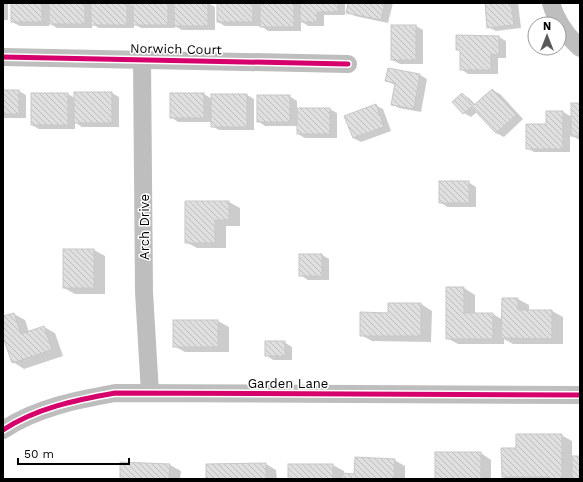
<svg xmlns="http://www.w3.org/2000/svg" width="583" height="482" font-family="'Work Sans',sans-serif">
  <style>
    .shadow { fill: #0003 }
    .building { fill: url(#building-back-hatch); stroke: #c7c7c7 }
    .lines { fill: none; stroke-linecap: round; stroke-linejoin: round }
    .minor { stroke: #bebebe; stroke-width: 18 }
    .cycleway-casing { stroke: #fff; stroke-width: 8 }
    .cycleway { stroke: #d6006c; stroke-width: 5 }
    .labels { text-anchor: middle; dominant-baseline: central; stroke-width: 3; stroke-linejoin: round; paint-order: stroke }
    .street-label { font-size: 13px; fill: #000; stroke: #fff }
  </style>
  <defs>
    <pattern id="building-back-hatch" width="6" height="6" patternUnits="userSpaceOnUse"><rect width="6" height="6" fill="#dfdfdf"/><path d="M-1 5l2 2M0 0l6 6M5-1l2 2" fill="none" stroke="#bebebe"/></pattern>
  </defs>
  <rect width="100%" height="100%" fill="#fff"/>
  <g class="shadow">
    <rect x="3" y="3" width="5" height="17"/>
    <path d="M12,3h77l3,2v-2h37l5,3v-3h74l7,4v23h-33l-7,-4v2h-34l-7,-4v4h-35l-7,-4v4h-35l-8,-5v3h-29l-8,-4z"/>
    <path d="M218,3h127v12h-21v11h-16l-7,-5v10h-33l-7,-5h-36l-7,-4z"/>
    <path d="M349,3h44l-5,20 -33,-7 -8,-4z"/>
    <path d="M486,3h32l3,25 -25,3 -8,-4z"/>
    <path d="M392,26h24l7,4v34h-23l-8,-4z"/>
    <path d="M457,36l42,1 7,4v17h-8v16h-30l-7,-5v-17l-4,-3z"/>
    <path d="M420,75l7,4 -6,33 -22,-4 -7,-4 3,-19 -9,-4z"/>
    <path d="M492,90l8,4 23,25 -19,18 -8,-4 -19,-21 -6,5 -7,-4 -2,-19 7,4 7,7z"/>
    <path d="M3,91h16l7,4v23h-23z"/>
    <path d="M112,93l7,4v30h-37l-7,-5v7h-36l-7,-4 36,-31 7,4z"/>
    <path d="M204,94l8,5 35,-4 7,4v31h-35l-7,-4v-4h-34l-7,-5z"/>
    <path d="M289,96l8,5v8h33l7,4v25h-32l-7,-4v-8h-33l-7,-5z"/>
    <path d="M580,104v36l-10,-5v17h-36l-7,-4 20,-23 16,-13 9,5z"/>
    <path d="M375,105l8,4 8,22 -30,11 -8,-4z"/>
    <path d="M468,182l8,5v20h-29l-7,-5z"/>
    <path d="M229,202l11,6v18h-14v22h-29l-11,-6z"/>
    <path d="M94,250l11,6v38h-30l-11,-6z"/>
    <path d="M322,255l7,4v21h-21l-8,-5z"/>
    <path d="M464,288l11,7v19h18l10,6 15,-21 11,6v6h23l11,6v27h-50l-9,-5v5h-46l-11,-6z"/>
    <path d="M421,304l11,7 -1,31 -59,-1 -11,-6 28,-21z"/>
    <path d="M14,314l11,6 4,12 15,-5 11,6 8,23 -39,13 -11,-7 -10,-28v-16z"/>
    <path d="M218,321l11,6v25h-44l-11,-6z"/>
    <path d="M284,342l8,5v13h-19l-7,-5z"/>
    <path d="M561,435l11,6v16h8v22h-74l-3,-2 14,-28z"/>
    <path d="M481,453l10,7v19h-55z"/>
    <path d="M394,460l11,6v13h-116l44,-14 11,6v3l11,1z"/>
    <path d="M266,464l10,6 1,9h-70z"/>
    <path d="M170,465l11,6 -1,8h-59z"/>
  </g>
  <g class="building">
    <rect x="11" y="3" width="31" height="19"/>
    <rect x="49" y="3" width="36" height="21"/>
    <rect x="91" y="3" width="36" height="22"/>
    <rect x="133" y="3" width="35" height="22"/>
    <rect x="174" y="3" width="34" height="23"/>
    <rect x="217" y="3" width="36" height="19"/>
    <rect x="260" y="3" width="34" height="24"/>
    <path d="M300,3h38v9h-21v10h-17z"/>
    <path d="M348,3h37l-4,17 -35,-7z"/>
    <path d="M485,3h26l3,22 -27,3z"/>
    <rect x="391" y="25" width="25" height="35"/>
    <path d="M456,35l43,1v19l-8,-1v16h-31v-20h-4z"/>
    <path d="M388,68l32,6 -6,35 -23,-4 4,-22 -10,-2z"/>
    <path d="M492,89l24,26 -20,18 -25,-26 -8,7 -11,-12 10,-9 12,12z"/>
    <rect x="3" y="90" width="16" height="24"/>
    <rect x="74" y="92" width="38" height="31"/>
    <rect x="31" y="93" width="37" height="32"/>
    <rect x="170" y="93" width="34" height="25"/>
    <rect x="211" y="94" width="36" height="33"/>
    <rect x="257" y="95" width="33" height="27"/>
    <rect x="571" y="103" width="9" height="33"/>
    <path d="M376,104l8,23 -31,11 -9,-22z"/>
    <rect x="297" y="108" width="33" height="26"/>
    <path d="M546,111h17v38h-37v-25h20z"/>
    <rect x="439" y="181" width="30" height="22"/>
    <path d="M185,201h44v19h-14v23h-30z"/>
    <rect x="63" y="249" width="31" height="39"/>
    <rect x="299" y="254" width="23" height="22"/>
    <path d="M446,287h18v26h29v26h-47z"/>
    <path d="M502,298h16v12h34v29l-51,-1z"/>
    <path d="M388,303h33v33h-61v-24l28,1z"/>
    <path d="M14,313l7,21 23,-8 8,24 -40,13 -9,-26v-21z"/>
    <rect x="173" y="320" width="45" height="27"/>
    <rect x="265" y="341" width="20" height="15"/>
    <path d="M516,434h46v45h-12v-2h-48l-1,-29h15z"/>
    <rect x="435" y="452" width="46" height="27"/>
    <rect x="572" y="456" width="8" height="23"/>
    <path d="M355,457l40,2 -1,20h-52v-6l12,1z"/>
    <path d="M120,462l50,2 -1,15h-49z"/>
    <path d="M266,463v16h-60v-15z"/>
    <rect x="288" y="464" width="45" height="15"/>
  </g>
  <g class="lines">
    <g class="minor">
      <path d="M551,3c5,18 15,32 29,45"/>
      <path d="M3,57l345,7"/>
      <path d="M142,60l2,232 6,101"/>
      <path d="M3,430c33,-22 73,-30 112,-37l465,2"/>
    </g>
    <g class="cycleway-casing">
      <g id="cycleway">
        <path d="M3,57l345,7"/>
        <path d="M3,430c33,-22 73,-30 112,-37l465,2"/>
      </g>
    </g>
    <use href="#cycleway" class="cycleway"/>
  </g>
  <g class="labels">
    <g class="street-label">
      <text transform="translate(176 49) rotate(1)">Norwich Court</text>
      <text transform="translate(144 227) rotate(-90)">Arch Drive</text>
      <text x="288" y="383">Garden Lane</text>
    </g>
  </g>
  <rect width="583" height="482" fill="none" stroke="#000000" stroke-width="8"/>
  <g transform="translate(547 36)"><circle r="19" fill="#ffffff" stroke="#999999"/>
  <path d="M0-3L7 15L0 10L-7 15Z" fill="#595959"/>
  <text y="-6" font-size="11" font-weight="bold" text-anchor="middle" fill="#000000">N</text>
  </g>
  <path d="M18 458v6h111v-6" fill="none" stroke="#000000" stroke-width="2"/>
  <text x="24" y="458" font-size="12" fill="#000000" stroke="#ffffff" stroke-width="3" paint-order="stroke">50 m</text>
</svg>
